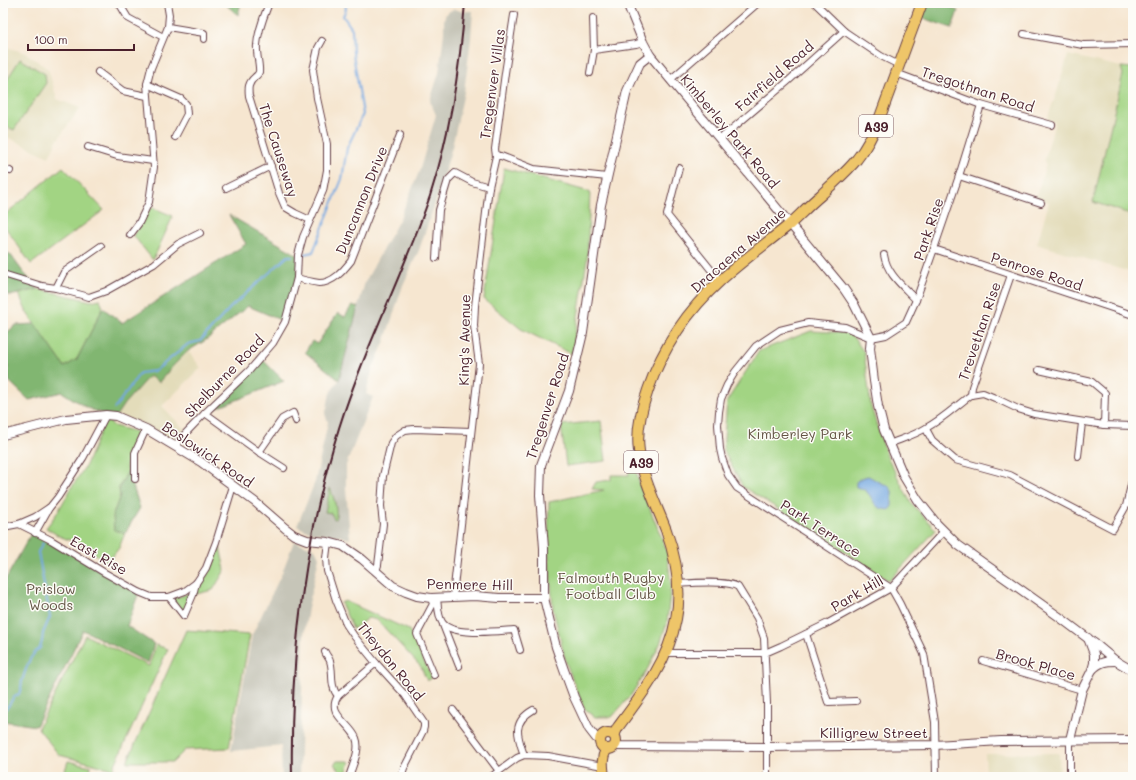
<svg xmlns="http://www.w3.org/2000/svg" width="1136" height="780" font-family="Mali,sans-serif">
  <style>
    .built { fill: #e3dcba }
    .industrial { fill: #c6c5b8 }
    .green { fill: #a2d483; stroke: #767a57 }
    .forest { fill: #81b671; stroke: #666a4e }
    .water { fill: #75a8e1; stroke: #606486 }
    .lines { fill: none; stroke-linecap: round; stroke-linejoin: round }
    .stream { stroke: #75a8e1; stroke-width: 2 }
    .minor-casing { stroke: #643d44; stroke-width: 8 }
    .tertiary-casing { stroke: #643d44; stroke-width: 10 }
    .primary-casing { stroke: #643d44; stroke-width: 12 }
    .minor { stroke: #fff; stroke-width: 6 }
    .tertiary { stroke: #fff; stroke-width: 8 }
    .primary { stroke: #eec569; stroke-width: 10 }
    .rail { stroke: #4a1f2b; stroke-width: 2 }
    .labels { text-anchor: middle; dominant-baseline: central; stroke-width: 3; stroke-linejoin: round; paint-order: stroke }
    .shield { fill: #fdfcf7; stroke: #806168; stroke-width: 1 }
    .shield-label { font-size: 13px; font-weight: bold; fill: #4a1f2b }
    .street-label { font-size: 14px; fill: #4a1f2b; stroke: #fdfcf7 }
    .park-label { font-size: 14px; fill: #645545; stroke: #fdfcf7 }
  </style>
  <rect width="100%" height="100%" fill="#fdfcf7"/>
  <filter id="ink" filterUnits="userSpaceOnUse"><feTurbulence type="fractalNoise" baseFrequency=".025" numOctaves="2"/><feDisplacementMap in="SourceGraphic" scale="8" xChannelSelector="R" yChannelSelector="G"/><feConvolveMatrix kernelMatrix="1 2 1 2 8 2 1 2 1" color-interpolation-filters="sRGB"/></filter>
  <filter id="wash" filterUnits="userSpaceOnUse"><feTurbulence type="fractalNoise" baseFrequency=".012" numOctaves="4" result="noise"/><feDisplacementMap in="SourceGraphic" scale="16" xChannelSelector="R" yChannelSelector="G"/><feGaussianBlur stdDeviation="0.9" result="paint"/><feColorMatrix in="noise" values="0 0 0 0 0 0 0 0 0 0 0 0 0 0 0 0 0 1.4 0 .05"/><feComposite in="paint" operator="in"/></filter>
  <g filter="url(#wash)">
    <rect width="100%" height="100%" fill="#f6e6d0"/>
    <g class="built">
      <path d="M3,46l23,7 22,16 9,30 23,9 -24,34 -7,15 -46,-22z"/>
      <path d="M1068,55l53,12 12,1v205l-96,-29 12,-42 -13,-4 10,-34 -2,-2 11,-40 -8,-3 10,-27z"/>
      <path d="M188,351l13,17 -39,38 25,26 -12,14 -59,-30 8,-12 25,-28 24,-10z"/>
      <path d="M1059,753l1,24h-74l-1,-23z"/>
    </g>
    <g class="industrial">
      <path d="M454,9l10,3 4,-1h5l-2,27 -7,54 -12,55 -15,50 -18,53 -16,35 -19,58 -12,27 -6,24 7,3 -27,68v23l4,51 -14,-4 -20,-2 -11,-3 -8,-4 18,-44 13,-60 -3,-8 2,-6 3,-15 9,-13 19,-73 7,-25 35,-64 19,-46 17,-57 -6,-14 9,-28 5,-40v-14l2,-5 4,-3z"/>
      <path d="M294,541l21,8 4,8 -11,51 -4,26 -5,143h-17l-1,-31 -50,5 21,-116 30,-62z"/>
    </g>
    <g class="green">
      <path d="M20,59l25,15 1,9 -32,47 -11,-5v-39z"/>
      <path d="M1121,67l12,1v147l-40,-13 30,-128z"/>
      <path d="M63,167l41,43 -73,54 -28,-40v-8z"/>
      <path d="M504,168l86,24 -3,68 -15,94 -51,-25 -37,-30z"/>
      <path d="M151,207l22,9 -20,44 -20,-25z"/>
      <path d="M38,289l53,12 9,-2 3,9 -26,51 -12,8 -38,-54 -8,-19z"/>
      <path d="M811,331l39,2 14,19 7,55 16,49 24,47 25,27 -47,51 -74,-49 -72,-45 -20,-37 4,-49 32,-50z"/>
      <path d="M106,419l8,7 26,7 -14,33 2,5 -9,17 1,8 -7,18 1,16 11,3 -6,15 -11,14 -31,-19 -18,-7 -13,-8 11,-15 15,-26 14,-22z"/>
      <path d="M601,421l5,40 -40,5 -5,-41z"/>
      <path d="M633,459l6,23 28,69 4,33 -4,38 -7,22 -12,24 -17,27 -19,22h-17l-11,-9 -18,-45 -13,-54 -5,-62 1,-45 55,-12 -12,-1 4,-7 15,-2v-5h18l-2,-13z"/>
      <path d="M330,488c3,7 9,24 5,31h-1l-3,-6 -6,-1z"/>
      <path d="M220,547l5,23 -12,20 -21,5 -8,18 -12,-14c7,-3 15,-4 21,-8 14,-9 20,-30 27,-44z"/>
      <path d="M345,601l64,29 23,48 -5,3 -6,-14 -44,-47 -9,-2 -15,11 -12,-26z"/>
      <path d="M186,630l64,5 -21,113 -44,2 -12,12h-46z"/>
      <path d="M85,635l64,31 7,-21 12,4 -55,120 -54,-14 -21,-27z"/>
      <path d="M68,761l23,5 -2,11h-26z"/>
      <path d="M337,761h12l1,1 -5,15h-5l2,-3 -8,-10z"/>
    </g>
    <g class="forest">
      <path d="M224,3h17l-3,12z"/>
      <path d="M923,3h24v2l11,6 -6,17 -33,-11z"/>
      <path d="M229,215l69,40 -1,23 -12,44 -37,-16 -42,34 -18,11 -15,15 -14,16 -10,-6 -25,28 -8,12c-23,-2 -35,-12 -54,-24l-33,8 -20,-19 -4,-47 11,-9 19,-1 30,43 12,-8 26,-51 19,15 124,-79z"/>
      <path d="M3,252l7,2 13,18 15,17 -24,6h-11z"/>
      <path d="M352,305l6,2 -19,73 -34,-28 7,-11 5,3 21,-31 7,4z"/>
      <path d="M263,360l21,21 -72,29z"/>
      <path d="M128,471l12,37 -15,25 -11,-3 -1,-16 7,-18 -1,-8z"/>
      <path d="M32,532l107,60 -12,34 27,18 -6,19 -65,-33 -47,96 -33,-5v-137z"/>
    </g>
    <path class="water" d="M868,476c7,3 12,8 20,9l4,6v15l-3,4c-17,-2 -13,-8 -22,-18 -3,-3 -7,-4 -11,-5v-5l5,-4z"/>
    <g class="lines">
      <g class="stream">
        <path d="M304,254l9,-2 29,-73 5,-31 16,-34 -10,-60 -1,-25 -9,-13 3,-7 -1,-6"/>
        <path d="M114,409l26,-36 15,-2 33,-27 12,-3 31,-34 57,-51h4"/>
        <path d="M3,712l6,-7 4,-7 6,-4 2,-6 1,-7 4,-12 4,-10 6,-8 4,-3 2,-7 1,-8 7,-16 -12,-65 5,-9"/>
      </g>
    </g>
  </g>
  <g filter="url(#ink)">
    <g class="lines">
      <g class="minor-casing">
        <g id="minor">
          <path d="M119,3l9,15 35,19"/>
          <path d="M269,3c-5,13 -11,27 -12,42 -1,8 3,21 2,27 -1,3 -2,3 -4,5 -7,6 -7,11 -6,19l30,97 6,14 10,6 15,7"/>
          <path d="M815,3l29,28 37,25 14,7 4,1"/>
          <path d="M593,18l1,32"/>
          <path d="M168,27l36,6v6"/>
          <path d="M1024,34l59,11 50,-1"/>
          <path d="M98,72l25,19 24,5"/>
          <path d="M590,73l4,-23 42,-6 7,-2"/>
          <path d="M896,73l85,32 71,20"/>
          <path d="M670,80l88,-77"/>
          <path d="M147,84l34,15 5,5 1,10 -12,23"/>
          <path d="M720,139l66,-56 58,-52"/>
          <path d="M88,147l29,9 36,5"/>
          <path d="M496,156h5l33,13 73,8"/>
          <path d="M3,168l7,3"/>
          <path d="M679,168l-12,47 53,66"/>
          <path d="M959,176l82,27"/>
          <path d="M226,188l45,-22"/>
          <path d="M130,235l9,-12 10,-21 5,-35 -7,-83 4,-16 17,-41 1,-12 -2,-12"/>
          <path d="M934,249l199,66"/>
          <path d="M884,255c3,19 19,31 32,45"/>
          <path d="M436,258l3,-48 9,-30 7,-7 17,9 17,5"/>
          <path d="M3,274l39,12 14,2 33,9 17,-6 48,-27 24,-20 22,-11"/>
          <path d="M297,278c7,2 15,4 22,5 14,0 24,-12 32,-22l49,-126"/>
          <path d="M56,288l8,-16 37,-26"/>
          <path d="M1039,370l53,12 13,11 -1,32"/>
          <path d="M971,395l12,-2 12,5 23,11 16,5 70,11 29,1"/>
          <path d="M205,413l54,39 25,16"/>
          <path d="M926,429l6,11 23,20 55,15 103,54 13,-23 7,-29"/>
          <path d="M889,444c12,-5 26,-9 37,-16 17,-9 30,-22 45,-33l1,-8 39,-112"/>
          <path d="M175,446l6,-8 24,-25 44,-42 24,-28 12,-21 12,-44 1,-23 5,-18 20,-46 4,-21v-26l-10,-46 -4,-28 5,-22 4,-7"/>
          <path d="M259,452l23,-33 11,-6 3,8"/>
          <path d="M1078,456l4,-33"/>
          <path d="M135,479v-26l11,-24"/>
          <path d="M19,524l32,16 54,33 34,19 12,5h18l16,-6 11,-8 10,-15 10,-26 17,-56"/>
          <path d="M3,527l16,-3 16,-7 15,-10 8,-10 25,-39 23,-43"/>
          <path d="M35,533l14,-25"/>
          <path d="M328,542l-2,16 1,13 9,29 10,24 8,12 22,27 29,32 19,28v4l-1,4 -19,37 -3,9"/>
          <path d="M376,571l2,-6 5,-41 -2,-18 2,-30 8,-33 5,-7 9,-6 9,-1 57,2"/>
          <path d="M678,584c14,-1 50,-4 60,3l19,31 7,20 3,65v74"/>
          <path d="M453,596l26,-232 -5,-38 1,-20 14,-119 7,-31 -1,-7 10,-76 9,-58"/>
          <path d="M169,597l15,19 9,-21 3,-12"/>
          <path d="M431,598l2,6 -16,30 17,41"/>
          <path d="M437,598c1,8 1,18 5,24 9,15 56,9 72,8l6,20"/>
          <path d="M443,625l16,41"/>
          <path d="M806,634l22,68 28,-1"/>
          <path d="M325,652c1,3 4,6 5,9 4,11 -1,25 8,35 -12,18 12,27 18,42 5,12 -4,28 -7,39"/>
          <path d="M665,653h100l16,-7 47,-23 63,-35 53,-57"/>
          <path d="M983,661l99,29"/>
          <path d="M338,696l38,-33"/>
          <path d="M453,710l46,61"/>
          <path d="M1070,740v37"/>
          <path d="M524,755c-7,-19 -12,-33 9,-45"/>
          <path d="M491,777l26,-19 7,-3 24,1 55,10"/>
          <path d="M936,777l-1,-55 -11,-68 -24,-50 -9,-16 -154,-100 -9,-13 -6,-17 -2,-9 -2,-24 1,-13 2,-13 6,-14 8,-13 21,-26 24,-16 28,-7 37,4 26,11 15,-3 20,-13 10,-22 18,-51 25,-73 22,-71"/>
        </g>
      </g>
      <g class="tertiary-casing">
        <g id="tertiary">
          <path d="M627,3l16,39 7,13 194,234 10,15 17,34 -1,10 4,33 4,25 6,24 20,47 14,23 19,24 21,21 100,71 40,30 18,15 17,10"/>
          <path d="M3,435l63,-16 40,-4 10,1 30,13 55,33 54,40 30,26 9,7 13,5 21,2 15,4 19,13 31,27 13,6 11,4 14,2 44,-2 24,2h45"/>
          <path d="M1092,670c8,-8 13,-9 24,-9"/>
          <path d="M600,740l-4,-2 -7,-9 -15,-32 -10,-27 -8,-23 -12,-49v-50l-4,-53 1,-30 28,-74 14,-58 18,-128 26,-114 13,-28 10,-8"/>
          <path d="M1070,740l12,-50 10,-20 2,-7v-9l-6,-16"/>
          <path d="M616,745l3,1 148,1 168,-2 66,-4 132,-1"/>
        </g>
      </g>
      <g class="primary-casing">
        <g id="primary">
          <circle cx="608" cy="741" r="8"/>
          <path d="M614,735l4,-8c24,-32 51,-67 58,-108 6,-29 0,-61 -10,-89 -10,-26 -23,-51 -27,-79 -3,-21 2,-41 9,-61 15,-43 40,-80 73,-110 22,-20 46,-37 68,-55 11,-10 21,-21 32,-30 12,-12 26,-23 36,-36 10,-12 17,-27 23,-42l42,-114"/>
          <path d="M604,777c-1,-10 -3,-18 2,-27"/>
        </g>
      </g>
      <use href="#minor" class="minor"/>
      <use href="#tertiary" class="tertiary"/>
      <use href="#primary" class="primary"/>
      <path class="rail" d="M292,777c-2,-117 12,-237 47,-349 25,-79 64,-153 91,-232 20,-62 30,-128 35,-193"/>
    </g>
  </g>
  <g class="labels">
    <g class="shield">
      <rect x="859" y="115" width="34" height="22" rx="3"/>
      <rect x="624" y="451" width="34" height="22" rx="3"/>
    </g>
    <g class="shield-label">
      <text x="876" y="126">A39</text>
      <text x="641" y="462">A39</text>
    </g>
    <g class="street-label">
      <text transform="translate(774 76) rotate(-41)">Fairfield Road</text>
      <text transform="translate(492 84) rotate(-82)">Tregenver Villas</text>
      <text transform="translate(978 89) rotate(18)">Tregothnan Road</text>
      <text transform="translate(730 131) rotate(50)">Kimberley Park Road</text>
      <text transform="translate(279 150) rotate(72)">The Causeway</text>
      <text transform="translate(361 200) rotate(-68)">Duncannon Drive</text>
      <text transform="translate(928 229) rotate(-71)">Park Rise</text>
      <text transform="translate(738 250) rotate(-41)">Dracaena Avenue</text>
      <text transform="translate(1037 271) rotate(18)">Penrose Road</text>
      <text transform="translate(979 331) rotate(-71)">Trevethan Rise</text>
      <text transform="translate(464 340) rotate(-89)">King's Avenue</text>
      <text transform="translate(224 376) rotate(-46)">Shelburne Road</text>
      <text transform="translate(547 406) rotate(-72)">Tregenver Road</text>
      <text transform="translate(208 454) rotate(34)">Boslowick Road</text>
      <text transform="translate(821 528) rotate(33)">Park Terrace</text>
      <text transform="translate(99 555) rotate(30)">East Rise</text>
      <text transform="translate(470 584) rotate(1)">Penmere Hill</text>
      <text transform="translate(857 593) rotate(-30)">Park Hill</text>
      <text transform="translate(391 661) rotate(51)">Theydon Road</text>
      <text transform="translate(1036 664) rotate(16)">Brook Place</text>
      <text x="874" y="732">Killigrew Street</text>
    </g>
    <g class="park-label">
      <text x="800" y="433">Kimberley Park</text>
      <text x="611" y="577">Falmouth Rugby<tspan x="611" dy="16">Football Club</tspan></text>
      <text x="51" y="588">Prislow<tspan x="51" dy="16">Woods</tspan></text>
    </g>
  </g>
  <rect width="1136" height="780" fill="none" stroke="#fdfcf7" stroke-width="16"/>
  <path d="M28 44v6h106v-6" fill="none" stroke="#4a1f2b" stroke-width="2"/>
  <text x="34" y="44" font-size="12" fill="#4a1f2b" stroke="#fdfcf7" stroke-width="3" paint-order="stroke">100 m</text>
</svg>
